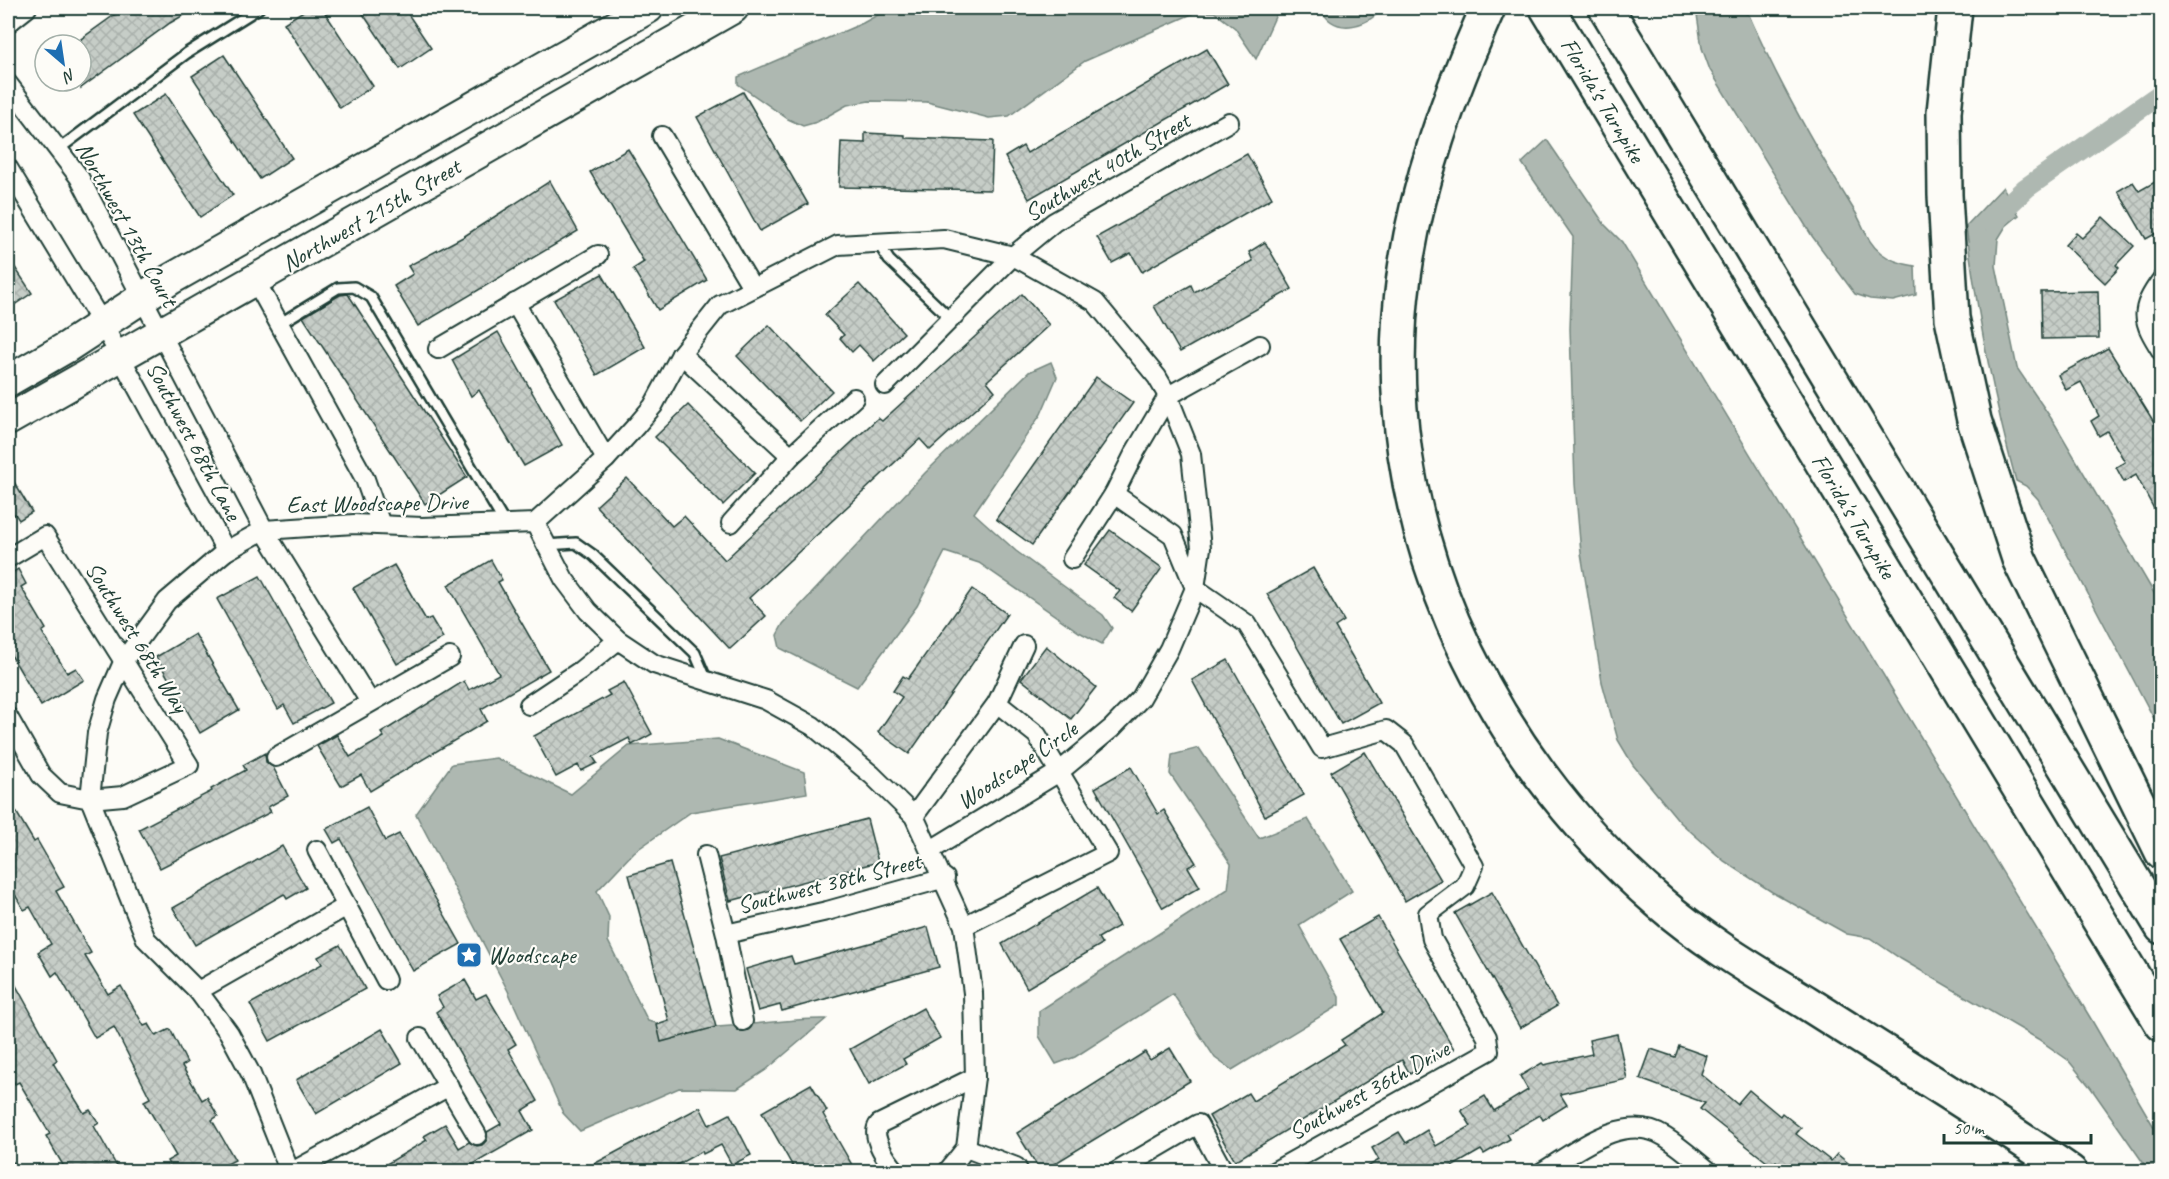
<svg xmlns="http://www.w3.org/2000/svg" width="2169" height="1179" font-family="Caveat,sans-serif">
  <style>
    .water { fill: #aeb8b1; stroke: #75877f; stroke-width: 1.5 }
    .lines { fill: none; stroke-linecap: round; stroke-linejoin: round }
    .canal { stroke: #aeb8b1; stroke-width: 21 }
    .building { fill: url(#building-cross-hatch); stroke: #1f3d34; stroke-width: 1.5 }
    .service-casing { stroke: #1f3d34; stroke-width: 14 }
    .minor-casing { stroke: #1f3d34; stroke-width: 22 }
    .primary-casing { stroke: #1f3d34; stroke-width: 34 }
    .motorway-casing { stroke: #1f3d34; stroke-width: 38 }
    .service { stroke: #fdfcf7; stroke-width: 9 }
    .minor { stroke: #fdfcf7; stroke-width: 18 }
    .primary { stroke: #fdfcf7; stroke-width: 30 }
    .motorway { stroke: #fdfcf7; stroke-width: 33 }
    .labels { text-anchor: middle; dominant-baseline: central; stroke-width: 4.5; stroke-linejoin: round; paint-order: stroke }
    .street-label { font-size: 24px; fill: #1f3d34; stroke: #fdfcf7 }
    .poi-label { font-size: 24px; fill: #1f3d34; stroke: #fdfcf7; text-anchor: start }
  </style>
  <defs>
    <pattern id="building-cross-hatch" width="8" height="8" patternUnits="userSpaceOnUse" patternTransform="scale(1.5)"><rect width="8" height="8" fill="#c6cdc7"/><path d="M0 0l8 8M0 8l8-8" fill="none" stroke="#aab1ac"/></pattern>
  </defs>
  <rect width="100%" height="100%" fill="#fdfcf7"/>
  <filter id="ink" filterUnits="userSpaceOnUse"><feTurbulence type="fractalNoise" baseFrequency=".0167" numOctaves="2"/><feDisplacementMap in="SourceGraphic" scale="12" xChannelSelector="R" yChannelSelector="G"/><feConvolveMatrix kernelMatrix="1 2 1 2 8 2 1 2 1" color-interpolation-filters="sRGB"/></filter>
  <g filter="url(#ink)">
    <g class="water">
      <path d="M890,8h389l-23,51 -21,-31 -21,-16 -20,1 -109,48 -76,55 -20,2 -62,-16 -58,-1 -22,4 -30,17 -14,4 -15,-7 -50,-35v-7l125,-54z"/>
      <path d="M1320,8h63c-18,20 -49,28 -63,0z"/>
      <path d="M1696,8h41l12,7c30,69 66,132 105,195 10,15 12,32 27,43 10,8 21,11 34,13l1,29 -23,6 -23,-2 -15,-5 -43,-58 -102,-166 -8,-22z"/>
      <path d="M1547,140l58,85 17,17 469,777 70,120v32h-12l-58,-83 -23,-28 -30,-21 -137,-80 -31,-21 -23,-4 -75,-42 -48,-31 -44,-39 -47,-57 -15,-25 -16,-58 -21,-129 -6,-69 -5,-155 3,-92 -51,-74z"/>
      <path d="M2003,187l16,28 -13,11 -8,13 -2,27 21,102 38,56 106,181v127l-123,-233 -12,-13 -10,-5c-23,-85 -39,-168 -50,-255z"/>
      <path d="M1051,362l6,15 -16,37 -67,99 42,38 87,64 9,13 -10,16 -23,-12 -100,-69 -34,-11 -28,54 -60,81 -77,-39 -3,-13 6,-11 142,-151 104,-101z"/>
      <path d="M718,739l86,33 3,21 -116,19 -57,40 -37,39 12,26 -1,24 40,80c58,16 118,-3 178,-2l-60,51 -29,19 -58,-1 -99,43 -17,-18 -55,-122 -92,-177 36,-50 44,-6 75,36 58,-48z"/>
      <path d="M1199,748l60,90 49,-19 44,72 -53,34 40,72v8l-107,65 -17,-12 -42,-64 -98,63 -19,7 -17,-28v-25l189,-122 3,-25 -61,-90 2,-19z"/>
    </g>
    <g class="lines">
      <path class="canal" d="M1991,221l35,-33 136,-95"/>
    </g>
    <g class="building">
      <path d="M124,8h72l-26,15 -89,65v-49z"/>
      <path d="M308,8h14l51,78 -33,22 -56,-85z"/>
      <path d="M359,8h45l27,40 -31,21z"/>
      <path d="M1207,49l21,35 -199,115 -24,-42 18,-11 4,7z"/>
      <path d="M224,55l68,103 -32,21 -68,-103z"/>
      <path d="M743,92l65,112 -48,27 -63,-114z"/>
      <path d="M166,94l67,101 -33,22 -67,-102z"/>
      <path d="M865,133l40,2v3l88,3 -2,49 -152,-3 2,-45 24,1z"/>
      <path d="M628,149l79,131 -49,30 -25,-41 11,-7 -54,-90z"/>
      <path d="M1247,154l25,44 -130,74 -11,-19 -19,10 -15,-26z"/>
      <path d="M2162,178v52l-16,9 -28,-48 15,-9 6,9z"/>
      <path d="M550,181l28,50 -160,95 -24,-40 19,-12 -5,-8 55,-29z"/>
      <path d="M2103,217l31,29 -18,19 3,3 -14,15 -40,-38 11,-12 6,5z"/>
      <path d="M1265,242l27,47 -112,63 -26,-46 37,-21 3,7 59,-31 -4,-9z"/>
      <path d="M8,257l24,36 -24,16z"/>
      <path d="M602,274l43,73 -48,28 -43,-75z"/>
      <path d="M859,284l45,49 -30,28 -15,-16 -7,7 -12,-14 4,-3 -19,-20z"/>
      <path d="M2098,291l1,47 -57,1 -1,-47z"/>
      <path d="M348,294l119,183 -42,27 -122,-187 37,-22z"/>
      <path d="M1022,294l27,31 -62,56 8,10 -65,59 -10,-11 -171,159 17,18 -36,33 -134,-143 31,-28 45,48 12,-10 41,44 153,-142 4,3z"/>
      <path d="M769,325l63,66 -32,30 -63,-65z"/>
      <path d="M498,332l64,113 -38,21 -45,-76 -8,6 -19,-36z"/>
      <path d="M2108,348l54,87v89l-26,-49 -12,7 -8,-15 9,-5 -18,-31 -8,5 -8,-15 8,-5 -18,-34 -15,8 -8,-15z"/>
      <path d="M1096,377l37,26 -101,142 -36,-26z"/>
      <path d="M688,405l67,68 -32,32 -68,-68z"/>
      <path d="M8,472l24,40 -13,8 -4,-6 -7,5z"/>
      <path d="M1110,530l52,38 -31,43 -17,-13 6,-7 -36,-26z"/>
      <path d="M491,560l11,20 -4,2 51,88 -68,39 6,12 -117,70 -9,-16 -20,11 -24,-40 20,-11 13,22 34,-20 -3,-4 83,-52 5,9 30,-16 -51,-89z"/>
      <path d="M394,565l32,55 5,-2 12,20 -46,26 -44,-76z"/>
      <path d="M1313,568l31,53 -9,6 44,76 -38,21 -74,-130z"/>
      <path d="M8,569l4,4 6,-4 8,15 -5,3 25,42 -4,3 25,41 9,-5 8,12 -43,26 -33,-56z"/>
      <path d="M260,576l71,127 -37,20 -10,-18 -6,4 -61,-110z"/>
      <path d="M972,589l35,25 -98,140 -31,-22 24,-35 -9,-6 10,-15 5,3z"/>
      <path d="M195,634l44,76 -39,23 -44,-76z"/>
      <path d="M1046,646l50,41 -25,32 -50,-40z"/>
      <path d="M1228,660l76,135 -39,21 -73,-136z"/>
      <path d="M624,682l28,52 -20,11 -3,-7 -36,19 4,6 -16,8 -3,-6 -22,12 -22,-41 76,-41 -3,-4z"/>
      <path d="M1365,752l76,128 -36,21 -74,-129z"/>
      <path d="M265,753l1,9 7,5 15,29 -20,11 3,5 -111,56 -21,-39 73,-38 -1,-2 35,-19 -3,-5z"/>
      <path d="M1131,767l27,47 6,-4 32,53 -8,4 12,20 -37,21 -68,-120z"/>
      <path d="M8,798l26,44 3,-2 27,47 -8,4 35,62 -6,3 23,38 13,-8 23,40 5,-2 7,12 14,-7 17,34 -5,3 20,34 5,-3 11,19 -6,4 23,40 -12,6 3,6h-53l-6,-11 9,-5 -32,-55 6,-3 -36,-71 -19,11 -38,-66 -5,4 -14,-24 13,-8 -21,-37 -6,3 -16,-27z"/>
      <path d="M367,807l18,34 14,-7 62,110 -48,27 -72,-132 -7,4 -8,-14z"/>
      <path d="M867,819l11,43 -148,39 -11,-43z"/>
      <path d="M282,846l24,42 -19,11 -3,-5 -89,51 -22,-37z"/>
      <path d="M670,863l46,164 -55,15 -4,-17 12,-4 -40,-146z"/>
      <path d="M1097,888l22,38 -21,12 4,6 -75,44 -25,-44z"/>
      <path d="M1492,892l65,114 -37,22 -65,-115z"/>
      <path d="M1378,917l76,132 -44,25 -8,-14 -167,101 -26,-45 39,-23 5,8 92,-56 -4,-5 42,-27 -43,-74z"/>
      <path d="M928,927l11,40 -157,44 -2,-6 -22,6 -12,-42 45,-13 3,8z"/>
      <path d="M340,945l25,44 -95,52 -20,-37 72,-40 -4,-7z"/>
      <path d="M8,971l49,89 -4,3 31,50 6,-3 9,13 -5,3 26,46h-53l-21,-36 4,-2 -31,-52 -4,2 -7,-13z"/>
      <path d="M465,980l11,19 10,-5 30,50 -8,5 30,52 -16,10 11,19 -63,36 3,6h-100l54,-32 -3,-4 21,-12 14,24 10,-6 8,4 5,-1 5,-5v-8l14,-8 -65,-112 7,-5 -6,-11z"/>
      <path d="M923,1008l17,30 -37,21 3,5 -37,20 -19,-35z"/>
      <path d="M382,1029l20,34 -86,51 -20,-34z"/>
      <path d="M1617,1034l10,45 -67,15 7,11 -24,15 -3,-5 -33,19 3,5 -26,15 -3,-4 -38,22h-84l20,-12 -7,-12 27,-16 7,11 21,-13 9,16 35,-20 -10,-16 24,-14 9,15 34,-21 -8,-14 22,-13 2,2 48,-11 -3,-14z"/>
      <path d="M1679,1046l28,10 -6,18 36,30 12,-14 31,26 2,-3 19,15 -5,6 35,27 6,-7 22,18h-70l-13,-11 -4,5 -72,-57 5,-6 -65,-24 11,-30 24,8z"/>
      <path d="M1170,1048l20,33 -149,91 -24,-39 128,-81 5,8z"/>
      <path d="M811,1084l16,27 -4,3 33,58h-60l-34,-60z"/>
      <path d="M700,1107l9,18 21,-11 21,41 -19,10 -11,-20 -18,9 -1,-3 -38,21h-85z"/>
    </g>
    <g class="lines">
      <g class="service-casing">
        <g id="service">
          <path d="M59,149l128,-96 72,-45"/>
          <path d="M878,243l11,17 62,59"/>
          <path d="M279,324l59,-36 16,-1 17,10 134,227"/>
          <path d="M546,545l30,-2 17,12 102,98 12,28"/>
        </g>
      </g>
      <g class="minor-casing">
        <g id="minor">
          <path d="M8,23l19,-15"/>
          <path d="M8,84l71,93 185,353 106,172"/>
          <path d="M662,136l90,151"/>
          <path d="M8,168l94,155 124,228"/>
          <path d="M2162,279c-23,32 -21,40 0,73"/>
          <path d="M255,280l110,199 16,46"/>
          <path d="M515,303l91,156"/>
          <path d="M438,349l160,-94"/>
          <path d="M681,354l110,102"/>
          <path d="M885,385l128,-129 41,-34 175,-100"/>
          <path d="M1114,494l59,41 22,53 52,36 75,124 64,-18 18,14 70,122 -9,20 -37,28 4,25 55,98 2,14 -216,121"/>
          <path d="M535,523l29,56 24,32 30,29 36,24 112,36 47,26 59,49 42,41 50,110 9,67 2,84 -9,71 -19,24"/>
          <path d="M731,523l60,-67 63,-58"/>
          <path d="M8,558l37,-22 144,229 -66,31 -33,3 -30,-6 -19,-18 -33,-58"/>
          <path d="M1072,559l42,-65 21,-42 33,-56 92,-51"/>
          <path d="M529,705l51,-34 38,-31"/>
          <path d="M276,757l174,-100"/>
          <path d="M914,816l83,-113 27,-58"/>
          <path d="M317,850l69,130"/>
          <path d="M706,855l20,79 17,87"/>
          <path d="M964,926l144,-73 -71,-118 -40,-32"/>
          <path d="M726,934l101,-23 118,-33"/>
          <path d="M198,991l149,-85"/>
          <path d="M420,1038l57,97"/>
          <path d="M966,1148l50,19 3,5"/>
          <path d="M8,1171v1"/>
          <path d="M290,1172l-39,-98 -22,-41 -31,-42 -52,-52 -56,-140 7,-66 10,-34 17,-39 43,-59 59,-50 38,-21 90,-6 68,3 113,-4 71,-64 30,-33 17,-20 28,-52 39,-49 118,-60 106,-6 69,17 82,46 62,75 11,19 23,58 10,94 -6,40 -26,61 -28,49 -29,30 -53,44 -128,78"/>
          <path d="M292,1172l157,-86"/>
          <path d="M897,1172c-9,-10 -28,-36 -18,-48l96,-47"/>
          <path d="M1116,1172l82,-48 26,48"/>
          <path d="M1542,1172c35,-21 82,-61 123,-35 16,10 30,23 45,35"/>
        </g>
      </g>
      <g class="primary-casing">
        <g id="primary">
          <path d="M8,381l59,-34 104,-68 477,-271"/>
          <path d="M8,420l725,-412"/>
        </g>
      </g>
      <g class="motorway-casing">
        <g id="motorway">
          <path d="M1488,8c-38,85 -71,175 -84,268 -33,239 77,473 256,627 45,39 97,69 147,100 88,56 177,110 263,169"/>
          <path d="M1547,8l615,1016"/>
          <path d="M1606,8l556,919"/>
          <path d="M1955,8l-11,104 1,83 7,123 22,102 45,139 143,293"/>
        </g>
      </g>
      <use href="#service" class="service"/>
      <use href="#minor" class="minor"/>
      <use href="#primary" class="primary"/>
      <use href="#motorway" class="motorway"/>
    </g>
  </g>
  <defs>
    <g id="sight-square" transform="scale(1.35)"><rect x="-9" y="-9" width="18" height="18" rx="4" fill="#1f6fb2" stroke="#fdfcf7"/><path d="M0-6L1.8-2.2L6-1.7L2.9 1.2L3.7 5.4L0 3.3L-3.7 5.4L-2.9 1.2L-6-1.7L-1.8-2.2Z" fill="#fff"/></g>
  </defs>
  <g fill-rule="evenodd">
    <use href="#sight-square" x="469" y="955"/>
  </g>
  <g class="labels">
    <g class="street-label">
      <text transform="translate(1603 100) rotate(59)">Florida's Turnpike</text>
      <text transform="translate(1107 167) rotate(-31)">Southwest 40th Street</text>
      <text transform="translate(371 215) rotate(-30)">Northwest 215th Street</text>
      <text transform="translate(127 224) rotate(61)">Northwest 13th Court</text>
      <text transform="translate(194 441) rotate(62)">Southwest 68th Lane</text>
      <text transform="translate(377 503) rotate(-1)">East Woodscape Drive</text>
      <text transform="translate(1854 516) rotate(59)">Florida's Turnpike</text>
      <text transform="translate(137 637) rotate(58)">Southwest 68th Way</text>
      <text transform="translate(1017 765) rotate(-34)">Woodscape Circle</text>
      <text transform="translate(829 883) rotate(-14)">Southwest 38th Street</text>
      <text transform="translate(1369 1090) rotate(-29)">Southwest 36th Drive</text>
    </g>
    <g class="poi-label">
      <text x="488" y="955">Woodscape</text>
    </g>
  </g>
  <rect width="2169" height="1179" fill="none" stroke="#fdfcf7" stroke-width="30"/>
  <rect x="15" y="15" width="2139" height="1149" fill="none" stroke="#1f3d34" stroke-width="2" filter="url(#ink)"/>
  <g transform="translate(63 63) rotate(151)"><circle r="28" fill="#fdfcf7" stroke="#a4b0a9" stroke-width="1.5"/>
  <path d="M0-4.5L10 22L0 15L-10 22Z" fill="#1f6fb2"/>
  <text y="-9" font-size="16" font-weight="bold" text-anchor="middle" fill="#1f3d34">N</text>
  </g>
  <path d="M1944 1134v9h147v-9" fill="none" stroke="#1f3d34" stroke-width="3"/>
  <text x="1953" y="1134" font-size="18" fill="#1f3d34" stroke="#fdfcf7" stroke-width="4.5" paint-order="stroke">50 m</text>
</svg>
